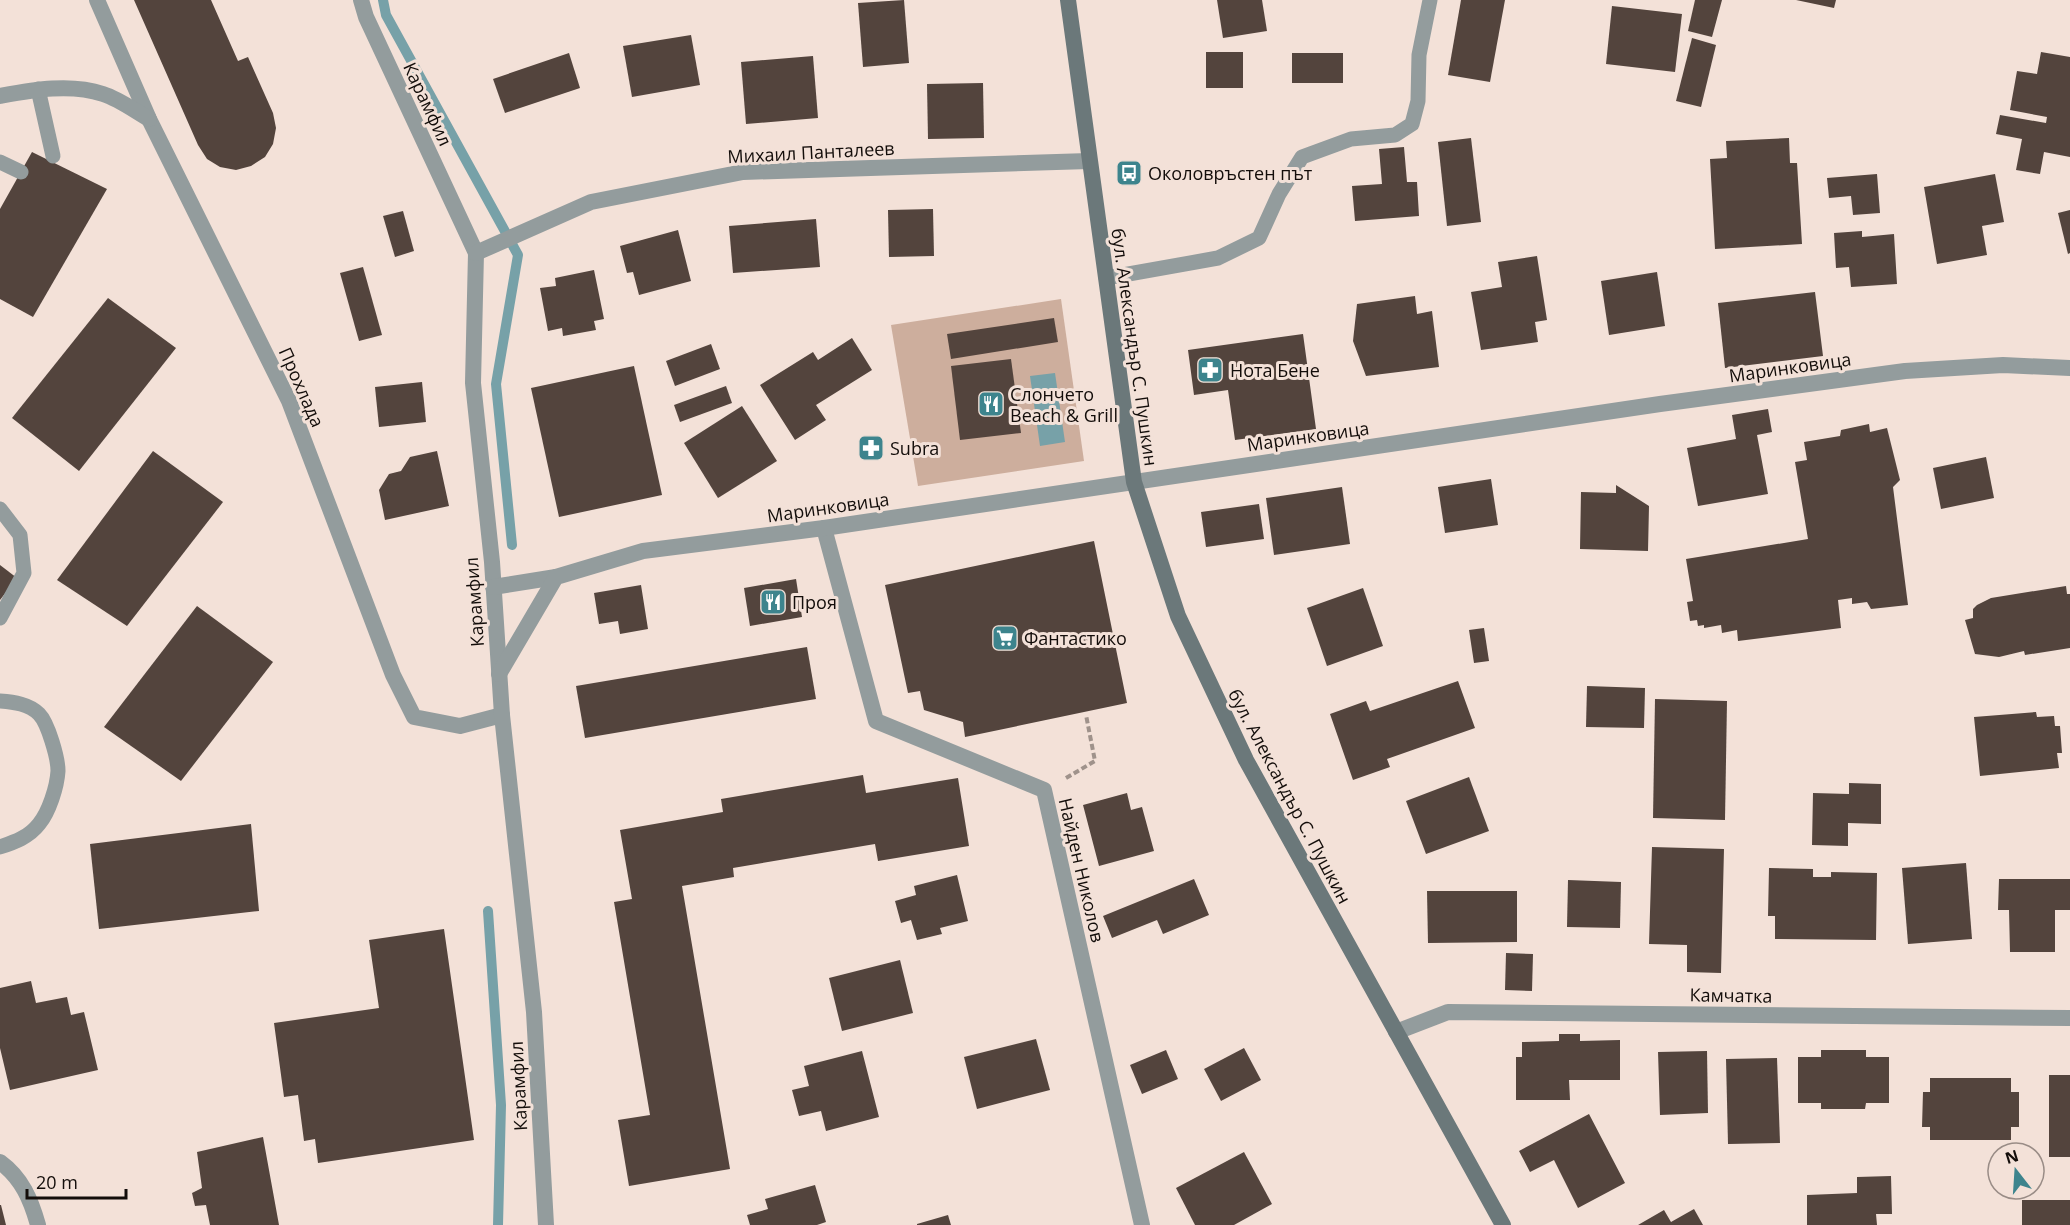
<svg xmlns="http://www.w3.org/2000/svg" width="2070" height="1225" font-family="'Open Sans',sans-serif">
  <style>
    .green { fill: #cdae9d }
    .water { fill: #77a1a8 }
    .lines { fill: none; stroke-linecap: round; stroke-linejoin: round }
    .stream { stroke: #77a1a8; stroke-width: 10 }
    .building { fill: #53443d }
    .path { stroke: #9f928b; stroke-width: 4; stroke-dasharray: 6 3; stroke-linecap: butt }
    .service { stroke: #939c9d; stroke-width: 15 }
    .minor { stroke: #939c9d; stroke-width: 16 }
    .secondary { stroke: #6b787a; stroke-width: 16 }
    .labels { text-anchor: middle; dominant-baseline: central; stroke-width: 6; stroke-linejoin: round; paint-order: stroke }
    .street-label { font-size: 18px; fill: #130d0a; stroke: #f3e1d8 }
    .poi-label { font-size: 18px; fill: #130d0a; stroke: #f3e1d8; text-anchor: start }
  </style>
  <rect width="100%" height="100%" fill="#f3e1d8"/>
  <path class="green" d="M1061,299l23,162 -166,25 -27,-161z"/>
  <path class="water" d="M1055,373l10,69 -25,4 -10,-70z"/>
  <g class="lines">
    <g class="stream">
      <path d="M383,0l3,15 132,240 -22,129 16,161"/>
      <path d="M488,911l13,194 -3,120"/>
    </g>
  </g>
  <g class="building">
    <path d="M134,0h77l27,61 10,-4 25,56 3,15 -3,16 -8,13 -14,9 -15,4 -16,-3 -13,-8 -9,-14z"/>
    <path d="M904,0l5,63 -46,4 -5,-64z"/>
    <path d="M1217,0h45l5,31 -44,7z"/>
    <path d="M1461,0h44l-15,82 -42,-7z"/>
    <path d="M1695,0h27l-10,37 -24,-6z"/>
    <path d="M1796,0h40l-2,8z"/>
    <path d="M1612,6l70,8 -7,58 -69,-8z"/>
    <path d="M691,35l9,50 -68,12 -9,-51z"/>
    <path d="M1692,38l24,7 -15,62 -25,-6z"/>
    <rect x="1206" y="52" width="37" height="36"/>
    <path d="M2041,52l29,5v100l-26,-5 -4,22 -24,-4 6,-31 -26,-5 4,-19 46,8 1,-6 -37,-7 7,-39 20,3z"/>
    <path d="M569,53l11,35 -75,25 -12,-34z"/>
    <rect x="1292" y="53" width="51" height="30"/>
    <path d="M813,56l5,62 -72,6 -5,-62z"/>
    <path d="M983,83l1,55 -56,1 -1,-55z"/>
    <path d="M1471,138l10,84 -34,4 -9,-84z"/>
    <path d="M1789,138l1,25h7l5,81 -87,5 -5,-90 17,-1 -1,-17z"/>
    <path d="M1404,147l3,35h10l2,34 -64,5 -3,-35 30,-2 -3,-35z"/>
    <path d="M32,152l75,37 -74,128 -33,-18v-90z"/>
    <path d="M1877,174l3,39 -27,2 -2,-19 -22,2 -2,-20z"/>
    <path d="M1995,174l9,48 -22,4 5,29 -50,9 -13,-77z"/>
    <path d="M933,209l1,47 -45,1 -1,-47z"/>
    <path d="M2070,210v43l-2,1 -10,-41z"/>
    <path d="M403,211l11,40 -19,6 -12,-41z"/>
    <path d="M816,219l4,48 -87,6 -4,-47z"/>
    <path d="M678,230l13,51 -52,14 -6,-23 -6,1 -7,-27z"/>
    <path d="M1862,231v6l32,-3 3,50 -46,3 -2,-20 -13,1 -2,-35z"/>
    <path d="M1537,256l10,64 -12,2 3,20 -57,8 -10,-58 31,-5 -4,-25z"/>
    <path d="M363,267l19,68 -23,6 -19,-68z"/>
    <path d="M594,270l10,49 -10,2 2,9 -33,6 -1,-8 -14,3 -8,-43 16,-2 -1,-8z"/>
    <path d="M1657,272l8,54 -56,9 -8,-54z"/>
    <path d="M1815,292l8,64 -98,12 -7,-65z"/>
    <path d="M1415,296l2,18 15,-3 7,56 -73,9 -13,-35 4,-37z"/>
    <path d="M108,298l68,50 -97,123 -67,-53z"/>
    <path d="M1054,318l4,24 -107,17 -4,-25z"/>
    <path d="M1303,334l13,95 -81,11 -7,-50 -34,5 -6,-45z"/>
    <path d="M852,338l20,32 -56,35 10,15 -31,20 -35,-55 53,-33 5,8z"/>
    <path d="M711,344l9,25 -45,17 -9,-25z"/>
    <path d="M1011,359l10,74 -61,7 -9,-74z"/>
    <path d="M634,366l28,129 -103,22 -28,-129z"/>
    <path d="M422,382l4,40 -47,5 -4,-40z"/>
    <path d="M726,386l6,17 -52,19 -6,-17z"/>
    <path d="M742,406l35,55 -59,37 -34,-55z"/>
    <path d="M1768,409l4,23 -15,3 11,59 -70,12 -11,-58 49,-9 -4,-24z"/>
    <path d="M1869,424l1,8 17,-4 13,52 -7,7 15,118 -37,4 -4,-7 -15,2v-6l-14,2 3,28 -103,13 -1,-11 -15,3 -1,-8 -17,3v-3l-6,1 -1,-6 -7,1 -3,-19 6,-1 -7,-42 122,-20 -13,-77 12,-2 -3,-18 36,-6 1,-6z"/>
    <path d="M153,451l70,51 -96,124 -70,-46z"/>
    <path d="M437,451l12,55 -64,14 -6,-30 10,-16 12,-3 9,-14z"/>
    <path d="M1986,457l8,41 -53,11 -8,-41z"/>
    <path d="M1491,479l7,46 -53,8 -7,-46z"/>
    <path d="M1616,485l33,21 -1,45 -68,-2 1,-57 35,1z"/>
    <path d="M1342,487l8,57 -76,11 -8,-57z"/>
    <path d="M1259,504l5,35 -58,8 -5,-35z"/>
    <path d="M1094,541l33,162 -162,34 -2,-15 -39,-12 -4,-19 -12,2 -23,-108z"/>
    <path d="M0,565l17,13 -17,22z"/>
    <path d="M796,579l6,38 -52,9 -6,-38z"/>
    <path d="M641,585l7,44 -28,5 -2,-13 -19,3 -5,-31z"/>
    <path d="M2066,586l1,8h3v54l-45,7 -1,-4 -25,6 -24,-3 -10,-34 8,-2v-9l4,-4 14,-7z"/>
    <path d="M1363,588l20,58 -56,20 -20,-58z"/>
    <path d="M197,606l76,56 -92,119 -77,-54z"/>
    <path d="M1484,628l5,33 -15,2 -5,-33z"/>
    <path d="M807,647l9,52 -231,39 -9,-52z"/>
    <path d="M1458,681l17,47 -88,31 3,8 -37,13 -23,-66 36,-13 4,10z"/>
    <path d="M1587,686l58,2 -1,40 -58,-1z"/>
    <path d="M1655,699l72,2 -2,119 -72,-2z"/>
    <path d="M2036,712l1,5 17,-1 1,10h5l2,27h-5l2,15 -79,8 -6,-59z"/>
    <path d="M863,775l3,18 92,-15 11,68 -91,15 -3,-17 -142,24 1,9 -52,9 48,283 -101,17 -11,-66 32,-5 -36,-213 18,-3 -12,-69 103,-18 -2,-13z"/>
    <path d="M1469,777l20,54 -63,23 -20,-53z"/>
    <path d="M1849,783l32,1v40l-33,-1v23l-36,-1 1,-52 36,1z"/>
    <path d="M1127,793l4,17 11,-3 12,44 -55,15 -16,-61z"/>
    <path d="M251,824l8,87 -160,18 -9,-85z"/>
    <path d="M1652,847l72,2 -3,124 -34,-1v-27l-38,-1z"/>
    <path d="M1966,863l6,76 -64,5 -6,-76z"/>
    <path d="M1769,868l44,1v8h18v-5l46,1 -1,67 -101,-1v-23h-7z"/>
    <path d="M957,875l11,46 -28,7 2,6 -25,6 -6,-20 -10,3 -6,-22 21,-6 -2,-9z"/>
    <path d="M1194,879l15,36 -46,19 -6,-14 -45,18 -9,-22z"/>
    <path d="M1999,879h71v31h-15v42h-45l-1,-42h-11z"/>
    <path d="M1568,880l53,2 -1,46 -53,-1z"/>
    <path d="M1427,891h90v51l-89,1z"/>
    <path d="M444,929l30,211 -156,23 -3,-24 -11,2 -6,-46 -14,2 -10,-74 105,-15 -10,-68z"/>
    <path d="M1506,953l27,1 -1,37 -27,-1z"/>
    <path d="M900,960l13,53 -71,18 -13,-53z"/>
    <path d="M31,981l5,22 31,-6 4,18 13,-3 14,58 -88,20 -10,-42v-60z"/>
    <path d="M1559,1034h21v7l40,-1v40h-51l1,20h-54v-43h6v-15l37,-1z"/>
    <path d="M1036,1039l14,51 -73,19 -13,-52z"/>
    <path d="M1244,1048l17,32 -40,21 -17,-32z"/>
    <path d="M1166,1050l12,29 -36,15 -12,-29z"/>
    <path d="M1821,1050h45v7h23v46h-23l-1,6h-44v-6h-23v-46h23z"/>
    <path d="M862,1051l17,66 -53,14 -5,-20 -22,5 -7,-26 17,-4 -5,-20z"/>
    <path d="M1707,1051l1,62 -48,2 -2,-63z"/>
    <path d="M1777,1058l3,85 -52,1 -2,-85z"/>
    <rect x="2049" y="1075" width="21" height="82"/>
    <path d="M1930,1078h81v14h8v35h-8v13h-81v-13h-8l1,-35h7z"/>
    <path d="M1589,1114l36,69 -47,25 -24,-48 -24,12 -11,-21z"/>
    <path d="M263,1137l16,88h-69l-4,-20 -11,1 -3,-13 10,-5 -5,-36z"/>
    <path d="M1244,1152l28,52 -38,21h-39l-19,-37z"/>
    <path d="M1891,1176l1,38h-16l1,11h-70v-30l50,-2v-16z"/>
    <path d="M815,1185l11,37 -9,3h-67l-3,-10 21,-6 -3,-10z"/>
    <rect x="2022" y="1200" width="48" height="25"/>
    <path d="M0,1205h1l5,20h-6z"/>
    <path d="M1694,1209l9,16h-65l26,-15 7,12z"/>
    <path d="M948,1215l3,10h-34v-1z"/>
  </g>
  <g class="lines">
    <path class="path" d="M1066,778l29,-17 -9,-46"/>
    <g class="service">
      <path d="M38,89l15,67"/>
      <path d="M0,162l21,10"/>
      <path d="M1106,278l112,-20 41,-20 20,-44 23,-37 49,-18 44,-4 17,-11 6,-23 1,-46 11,-55"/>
      <path d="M0,509l20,26 4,38 -24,45"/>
      <path d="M0,701c14,1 29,3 39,13 9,9 19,44 19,57 -1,16 -9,41 -19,53 -10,13 -24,18 -39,23"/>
    </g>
    <g class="minor">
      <path d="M97,0l52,119 140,282 104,274 21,42 46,9 42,-11"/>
      <path d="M361,0l5,17 110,236 -3,130 19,179 10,153 32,297 12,213"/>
      <path d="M0,96c33,-6 70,-13 103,-2 16,5 32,17 46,25"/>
      <path d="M476,253l115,-51 152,-30 346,-11"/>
      <path d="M824,528l52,193 168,69 98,435"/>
      <path d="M493,587l63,-10"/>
      <path d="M499,674l57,-97 87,-26 181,-23 836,-124 245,-33 98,-6 67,3"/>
      <path d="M1396,1032l52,-20 622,6"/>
      <path d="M0,1162c22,16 31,38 38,63"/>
    </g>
    <path class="secondary" d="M1068,0l66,482 44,134 68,144 257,465"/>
  </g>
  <defs>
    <g id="bus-square" transform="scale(1.35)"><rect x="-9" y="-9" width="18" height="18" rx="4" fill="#3d848d" stroke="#f3e1d8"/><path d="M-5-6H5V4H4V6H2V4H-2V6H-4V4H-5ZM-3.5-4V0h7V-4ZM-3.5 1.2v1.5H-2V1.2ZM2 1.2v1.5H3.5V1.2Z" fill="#fff"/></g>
    <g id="pharmacy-square" transform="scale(1.35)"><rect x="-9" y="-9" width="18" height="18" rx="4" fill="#3d848d" stroke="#f3e1d8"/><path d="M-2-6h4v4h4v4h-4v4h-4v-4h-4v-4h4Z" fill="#fff"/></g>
    <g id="restaurant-square" transform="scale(1.35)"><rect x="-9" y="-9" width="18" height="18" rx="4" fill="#3d848d" stroke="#f3e1d8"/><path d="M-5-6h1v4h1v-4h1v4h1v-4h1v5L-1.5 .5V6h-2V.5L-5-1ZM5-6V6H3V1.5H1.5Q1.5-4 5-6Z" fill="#fff"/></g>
    <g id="supermarket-square" transform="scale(1.35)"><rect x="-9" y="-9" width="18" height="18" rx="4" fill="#3d848d" stroke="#f3e1d8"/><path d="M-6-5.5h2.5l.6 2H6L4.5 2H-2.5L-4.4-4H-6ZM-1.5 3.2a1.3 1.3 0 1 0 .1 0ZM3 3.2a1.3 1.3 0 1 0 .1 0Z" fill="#fff"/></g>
  </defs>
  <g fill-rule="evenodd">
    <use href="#bus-square" x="1129" y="173"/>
    <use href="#pharmacy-square" x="1210" y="370"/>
    <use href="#restaurant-square" x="991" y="404"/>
    <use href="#pharmacy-square" x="871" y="448"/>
    <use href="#restaurant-square" x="773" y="602"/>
    <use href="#supermarket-square" x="1005" y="638"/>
  </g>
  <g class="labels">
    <g class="street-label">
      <text transform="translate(428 104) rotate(65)">Карамфил</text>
      <text transform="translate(811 152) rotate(-3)">Михаил Панталеев</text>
      <text transform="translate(1135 347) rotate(82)">бул. Александър С. Пушкин</text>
      <text transform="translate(1790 367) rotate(-8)">Маринковица</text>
      <text transform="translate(302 387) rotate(66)">Прохлада</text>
      <text transform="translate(1308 436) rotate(-8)">Маринковица</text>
      <text transform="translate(828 507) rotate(-8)">Маринковица</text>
      <text transform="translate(474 602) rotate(-94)">Карамфил</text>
      <text transform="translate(1290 796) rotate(62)">бул. Александър С. Пушкин</text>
      <text transform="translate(1082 870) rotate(77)">Найден Николов</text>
      <text transform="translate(1731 995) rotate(1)">Камчатка</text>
      <text transform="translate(518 1086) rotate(-93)">Карамфил</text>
    </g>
    <g class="poi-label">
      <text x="1148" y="173">Околовръстен път</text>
      <text x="1230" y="370">Нота Бене</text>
      <text x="1010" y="394">Слончето<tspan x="1010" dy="21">Beach &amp; Grill</tspan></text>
      <text x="890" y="448">Subra</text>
      <text x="792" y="602">Проя</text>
      <text x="1024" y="638">Фантастико</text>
    </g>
  </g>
  <g transform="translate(2016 1171) rotate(343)"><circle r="28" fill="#f3e1d8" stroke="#998c86" stroke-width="1.5"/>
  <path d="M0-4.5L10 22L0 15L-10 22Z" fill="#3d848d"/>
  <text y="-9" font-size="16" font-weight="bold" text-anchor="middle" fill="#130d0a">N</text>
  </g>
  <path d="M27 1189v9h99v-9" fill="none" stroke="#130d0a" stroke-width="3"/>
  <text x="36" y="1189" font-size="18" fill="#130d0a" stroke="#f3e1d8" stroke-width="4.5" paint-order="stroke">20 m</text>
</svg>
